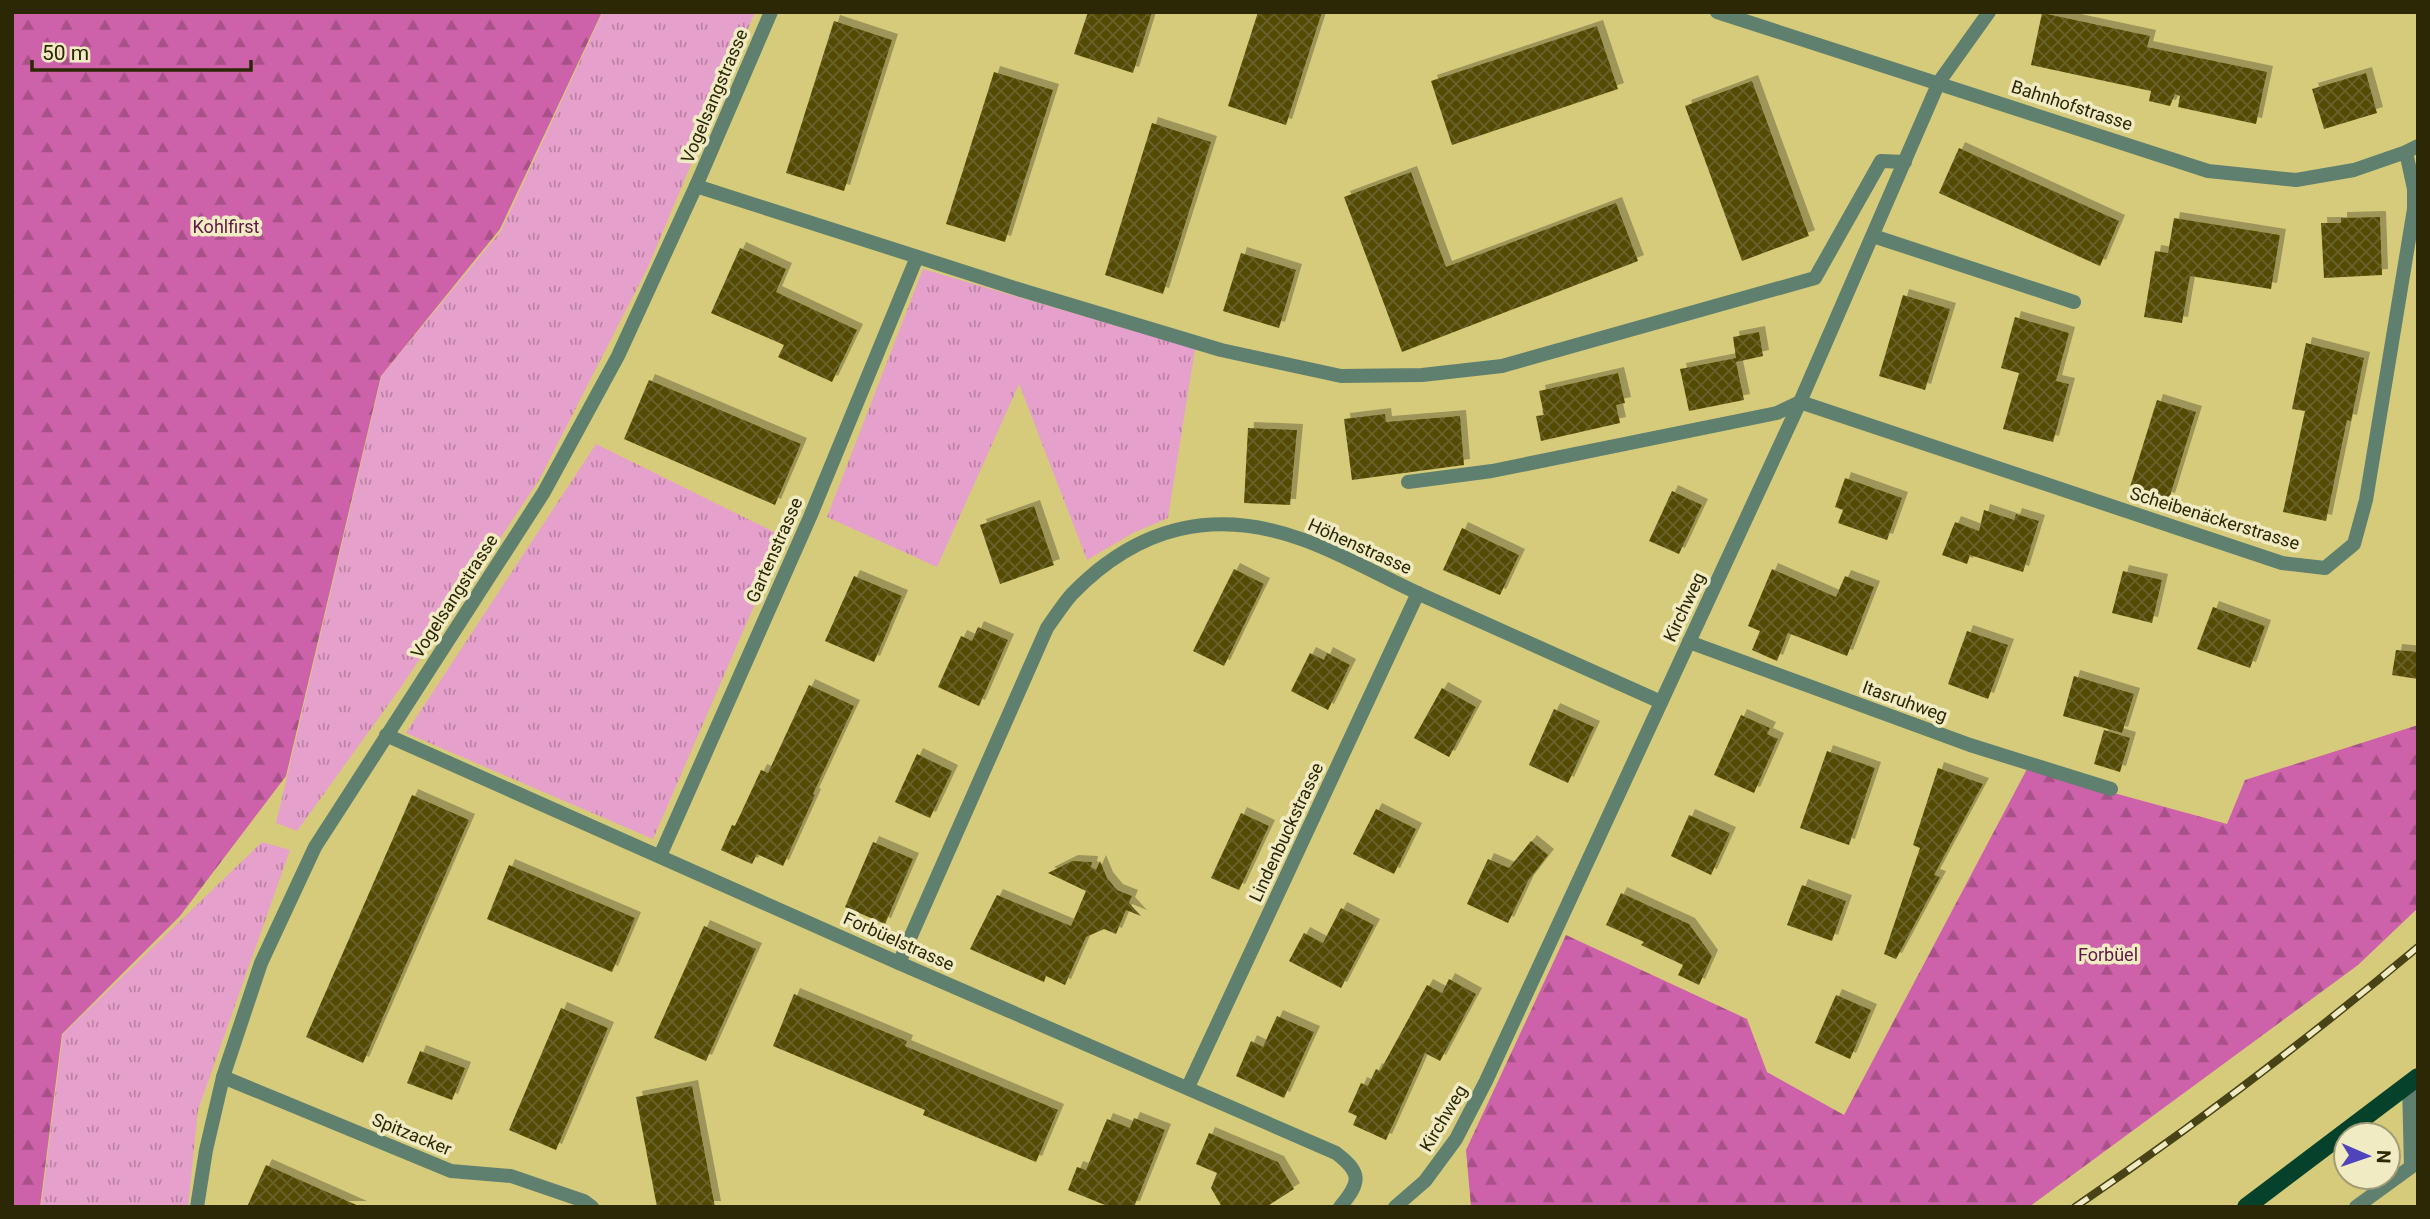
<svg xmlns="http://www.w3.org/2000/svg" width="2430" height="1219" font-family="Roboto,sans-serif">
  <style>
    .grass { fill: url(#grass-tufts) }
    .forest { fill: url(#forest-firs) }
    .building { fill: url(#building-cross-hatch); filter: url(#shadow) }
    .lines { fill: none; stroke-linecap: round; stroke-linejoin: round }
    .service { stroke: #5f806f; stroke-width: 14 }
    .minor { stroke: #5f806f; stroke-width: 14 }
    .tertiary { stroke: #5f806f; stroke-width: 14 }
    .primary { stroke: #06422b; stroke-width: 18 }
    .rail-casing { stroke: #484217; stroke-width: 8 }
    .rail { stroke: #f0ebc3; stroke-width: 5; stroke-dasharray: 16; stroke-linecap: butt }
    .labels { text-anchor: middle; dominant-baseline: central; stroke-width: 7; stroke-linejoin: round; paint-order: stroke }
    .street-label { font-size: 18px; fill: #2c2704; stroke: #f0ebc3 }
    .park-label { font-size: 18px; fill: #5c1748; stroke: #f0ebc3 }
  </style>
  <defs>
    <pattern id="grass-tufts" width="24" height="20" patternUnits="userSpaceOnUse" patternTransform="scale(1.75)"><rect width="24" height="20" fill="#e6a0cc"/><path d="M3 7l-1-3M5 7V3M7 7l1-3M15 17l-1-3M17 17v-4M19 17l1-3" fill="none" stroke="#bb82a3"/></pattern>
    <pattern id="forest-firs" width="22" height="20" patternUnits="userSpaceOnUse" patternTransform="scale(1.75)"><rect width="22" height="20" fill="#ce62aa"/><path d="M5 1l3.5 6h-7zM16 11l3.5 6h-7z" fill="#a75188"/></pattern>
    <pattern id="building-cross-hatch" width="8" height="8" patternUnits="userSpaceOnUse" patternTransform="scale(1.75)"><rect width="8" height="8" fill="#544b06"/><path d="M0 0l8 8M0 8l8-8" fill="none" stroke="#6a6229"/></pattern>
    <filter id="shadow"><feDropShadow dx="6" dy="-6" stdDeviation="0" flood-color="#0004"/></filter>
  </defs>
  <rect width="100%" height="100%" fill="#d6cb7a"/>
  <g class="grass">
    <path d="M603,12h152l-107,255 -109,213 -138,207 -104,144 -21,-8 106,-448 119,-144z"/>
    <path d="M923,269l272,80 -27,169 -35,15 -46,27 -68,-176 -82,183 -110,-50z"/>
    <path d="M596,444l188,93 -131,302 -247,-106z"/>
    <path d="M262,842l28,8 -92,260 -10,97h-147l22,-173z"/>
  </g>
  <g class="forest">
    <path d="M12,12h590l-102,217 -119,147 -95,400 -106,140 -118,118 -22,173h-28z"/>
    <path d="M2418,725v183l-60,57 -329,242h-558l-5,-57 100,-215 181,84 20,53 77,43 183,-346 200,55 18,-44z"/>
  </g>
  <g class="building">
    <path d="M1088,12h64l-19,61 -59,-19z"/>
    <path d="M1258,12h64l-36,113 -58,-19z"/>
    <path d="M2042,13l108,23 -3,11 120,25 -11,52 -78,-17 2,-11 -5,-2 -5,12 -21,-5 2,-10 -120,-26z"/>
    <path d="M834,21l58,19 -48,151 -58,-18z"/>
    <path d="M1597,26l21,63 -166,56 -21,-64z"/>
    <path d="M994,72l59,18 -48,152 -59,-18z"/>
    <path d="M2366,73l11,40 -53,16 -12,-40z"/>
    <path d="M1752,81l57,155 -67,25 -57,-155z"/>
    <path d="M1152,123l59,19 -48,152 -58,-19z"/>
    <path d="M1959,148l160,73 -19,45 -161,-73z"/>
    <path d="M1411,172l35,95 170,-64 22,58 -236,91 -58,-155z"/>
    <path d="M2380,217l2,58 -58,3 -3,-55h20v-5z"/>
    <path d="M2174,218l106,17 -9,54 -81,-13 -8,47 -38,-6 11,-66 13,2z"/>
    <path d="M740,248l46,21 -10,23 81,38 -25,52 -54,-25 6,-12 -73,-32z"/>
    <path d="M1241,253l55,17 -17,58 -56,-17z"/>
    <path d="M1903,295l47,14 -25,81 -46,-14z"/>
    <path d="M2015,317l54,16 -13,48 13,3 -16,58 -50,-13 16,-56 -18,-5z"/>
    <path d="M1759,332l4,24 -27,6 8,38 -55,11 -9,-42 56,-11 -3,-21z"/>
    <path d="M2306,343l58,15 -13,63 -4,-1 -21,101 -43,-9 22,-101 -13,-2z"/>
    <path d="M1618,373l7,30 -9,2 4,18 -79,18 -5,-25 8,-1 -5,-24z"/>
    <path d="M649,380l152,64 -26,61 -151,-66z"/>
    <path d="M2157,400l39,12 -27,87 -39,-12z"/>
    <path d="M1385,414l1,8 74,-6 4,49 -112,15 -8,-61z"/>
    <path d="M1248,428l49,2 -7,75 -46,-2z"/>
    <path d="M1845,478l57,20 -15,42 -49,-17 5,-13 -8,-3z"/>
    <path d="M1672,491l30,14 -23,49 -30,-13z"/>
    <path d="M1034,506l20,59 -54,19 -20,-59z"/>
    <path d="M1984,510l30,10 2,-6 23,7 -16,51 -53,-17 -3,9 -25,-9 13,-33 24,9z"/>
    <path d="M1462,528l57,27 -19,40 -57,-25z"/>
    <path d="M1234,569l30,15 -40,82 -31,-15z"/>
    <path d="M1772,569l64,28 9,-21 29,11 -27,69 -59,-23 -11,28 -25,-11 8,-19 -12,-5z"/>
    <path d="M2123,571l39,9 -10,43 -40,-10z"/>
    <path d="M854,576l48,20 -28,66 -49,-21z"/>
    <path d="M2213,607l52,19 -15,42 -53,-19z"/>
    <path d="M978,627l30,13 -29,66 -41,-19 23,-51 11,5z"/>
    <path d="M1967,631l41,14 -20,54 -40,-15z"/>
    <path d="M2396,650l22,2v27l-26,-4z"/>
    <path d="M1310,653l14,7 3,-7 23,12 -22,45 -37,-19z"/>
    <path d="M2074,676l60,18 -12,39 -59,-17z"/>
    <path d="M809,685l45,21 -41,88 2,1 -32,71 -26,-12 -5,10 -31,-14 11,-25 3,1 26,-56 7,3z"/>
    <path d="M1442,688l34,19 -27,50 -35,-19z"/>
    <path d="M1554,709l40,18 -26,56 -39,-18z"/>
    <path d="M1741,715l29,13 -3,6 11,5 -24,54 -40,-18z"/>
    <path d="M2104,730l26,8 -10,34 -26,-8z"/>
    <path d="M1827,751l48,17 -26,77 -49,-17z"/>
    <path d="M917,754l35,17 -22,47 -35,-16z"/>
    <path d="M1938,768l45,16 -49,91 6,2 -44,82 -12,-5 36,-106 -7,-3z"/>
    <path d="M412,795l57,25 -106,243 -57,-26z"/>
    <path d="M1376,809l40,20 -22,45 -41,-20z"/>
    <path d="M1241,813l28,13 -30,64 -28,-12z"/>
    <path d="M1689,815l41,18 -19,42 -40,-19z"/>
    <path d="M1531,841l17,14 -20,26 -20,42 -41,-19 21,-45 21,9z"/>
    <path d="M873,842l40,17 -28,65 -40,-17z"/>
    <path d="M1072,861l20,1 -1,5 5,3 4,-9 7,17 10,12 15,6 -3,7 12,13 -15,-6 -10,24 -12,-5 -18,8 -21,48 -19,-9 -2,6 -74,-33 27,-54 74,31 15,-35 -38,-18z"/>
    <path d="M509,865l126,53 -23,54 -125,-53z"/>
    <path d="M1802,885l44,16 -14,40 -45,-16z"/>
    <path d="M1621,893l68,31 23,32 -13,29 -21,-10 5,-10 -42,-20 3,-3 -38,-17z"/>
    <path d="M1341,908l33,17 -33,63 -52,-27 15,-28 19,10z"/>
    <path d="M704,926l52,23 -50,112 -52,-23z"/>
    <path d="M1449,979l27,15 -36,67 -15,-8 -39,87 -33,-15 4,-9 -9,-4 13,-29 7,3 8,-17 4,2 47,-86 15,8z"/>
    <path d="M794,994l113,47 -2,5 153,64 -22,52 -113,-47 2,-5 -152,-64z"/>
    <path d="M1836,995l35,15 -21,49 -35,-16z"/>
    <path d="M561,1008l47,20 -52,122 -47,-20z"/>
    <path d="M1277,1016l37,16 -30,66 -48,-22 15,-35 12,6z"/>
    <path d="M420,1051l45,17 -13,32 -45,-17z"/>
    <path d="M692,1086l23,121h-58l-21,-110z"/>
    <path d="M1134,1118l31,12 -31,77h-24l-42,-17 9,-23 9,3 21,-51 23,9z"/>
    <path d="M1209,1133l69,29 16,27 -28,18h-44l-11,-19 6,-15 -21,-9z"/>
    <path d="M266,1165l95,42h-114z"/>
  </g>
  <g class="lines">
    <g class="service">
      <path d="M1873,236l201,66"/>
      <path d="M1021,290l200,60 120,26 81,-1 80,-9 313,-88 66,-117 24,1"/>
      <path d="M1408,482l84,-11 285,-58 23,-11"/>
      <path d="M2356,1207l55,-40 -2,-83"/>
    </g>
    <g class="minor">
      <path d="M696,186l325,104"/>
      <path d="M1800,402l482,161 43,5 29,-24 12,-44 48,-291v-20l-8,-37"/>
      <path d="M1689,642l281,103 141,44"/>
      <path d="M386,735l513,228 437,190c26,20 25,29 4,54"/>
      <path d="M660,856l150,-339 107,-260"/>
      <path d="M899,963l148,-335c8,-11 16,-24 25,-34 66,-68 142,-87 232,-54 41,15 80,38 120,56 79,35 158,70 237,106"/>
      <path d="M223,1077l228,94 60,5 73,25 8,6"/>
      <path d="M1188,1087l230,-494"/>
      <path d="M1395,1207l30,-26 31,-42 30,-58 314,-679 139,-320 50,-70"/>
    </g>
    <g class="tertiary">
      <path d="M1717,12l491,159 88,9 58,-10 52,-18 12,-6"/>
      <path d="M197,1207l9,-57 17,-73 38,-114 54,-116 229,-355 74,-136 78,-170 75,-174"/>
    </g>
    <path class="primary" d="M2246,1207l172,-130"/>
    <g class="rail-casing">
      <path id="rail" d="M2075,1207c119,-81 233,-168 343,-260"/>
    </g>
    <use href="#rail" class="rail"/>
  </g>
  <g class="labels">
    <g class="street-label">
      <text transform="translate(714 96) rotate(-67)">Vogelsangstrasse</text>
      <text transform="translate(2072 105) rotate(18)">Bahnhofstrasse</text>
      <text transform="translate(2215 518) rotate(17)">Scheibenäckerstrasse</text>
      <text transform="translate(1360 546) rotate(24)">Höhenstrasse</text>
      <text transform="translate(774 550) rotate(-66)">Gartenstrasse</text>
      <text transform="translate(454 596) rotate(-57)">Vogelsangstrasse</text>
      <text transform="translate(1684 607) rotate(-65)">Kirchweg</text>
      <text transform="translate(1905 701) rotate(20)">Itasruhweg</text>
      <text transform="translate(1286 832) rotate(-65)">Lindenbuckstrasse</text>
      <text transform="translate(899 941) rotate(24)">Forbüelstrasse</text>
      <text transform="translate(1443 1118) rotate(-59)">Kirchweg</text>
      <text transform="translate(412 1134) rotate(22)">Spitzacker</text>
    </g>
    <g class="park-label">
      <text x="226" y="226">Kohlfirst</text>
      <text x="2108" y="954">Forbüel</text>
    </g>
  </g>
  <rect width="2430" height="1219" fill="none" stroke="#2c2704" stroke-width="28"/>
  <g transform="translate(2367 1156) rotate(92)"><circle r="33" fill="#f0ebc3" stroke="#a29d77" stroke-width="2"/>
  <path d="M0-5L12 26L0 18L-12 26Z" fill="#5044bb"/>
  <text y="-10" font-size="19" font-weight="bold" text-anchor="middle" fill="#2c2704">N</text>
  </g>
  <path d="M32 60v10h219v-10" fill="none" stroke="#2c2704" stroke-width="3.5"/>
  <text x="42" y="60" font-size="21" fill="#2c2704" stroke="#f0ebc3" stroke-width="5" paint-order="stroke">50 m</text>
</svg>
